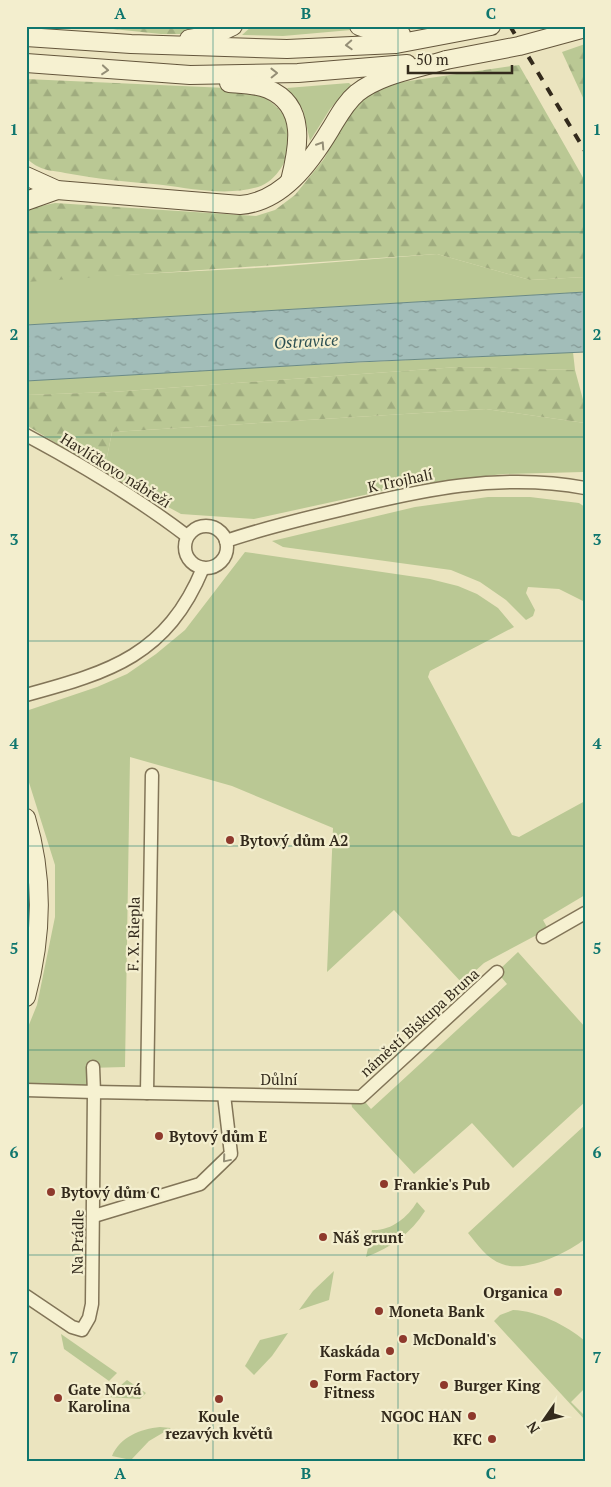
<svg xmlns="http://www.w3.org/2000/svg" width="611" height="1487" font-family="'PT Serif',serif">
  <style>
    .grass { fill: #bac894 }
    .forest { fill: url(#forest-firs) }
    .water { fill: url(#water-ripples); stroke: #6a8a86 }
    .lines { fill: none; stroke-linecap: round; stroke-linejoin: round }
    .street-casing { stroke: #827558; stroke-width: 15 }
    .secondary-casing { stroke: #64563c; stroke-width: 20 }
    .street { stroke: #f6f1d1; stroke-width: 12 }
    .secondary { stroke: #f6f1d1; stroke-width: 18 }
    .rail { stroke: #332a1c; stroke-width: 4; stroke-dasharray: 9 9; stroke-linecap: butt }
    .secondary-bridge-casing { stroke: #64563c; stroke-width: 20; stroke-linecap: butt }
    .secondary-bridge { stroke: #f6f1d1; stroke-width: 18 }
    .oneway { stroke: #948e76 }
    .grid { fill: none; stroke: #0f766e; stroke-width: 1; stroke-opacity: 0.55 }
    .poi-dot { fill: #8e392c; stroke: #f3eece; stroke-width: 2 }
    .labels { text-anchor: middle; dominant-baseline: central; stroke-width: 4.5; stroke-linejoin: round; paint-order: stroke }
    .street-label { font-size: 15px; fill: #332a1c; stroke: #f3eece }
    .poi-label { font-size: 15px; font-weight: bold; fill: #332a1c; stroke: #f3eece; text-anchor: start }
    .water-label { font-size: 16px; font-style: italic; fill: #2c4f52; stroke: #f3eece }
    .neatline { fill: none; stroke: #0f766e; stroke-width: 2 }
    .grid-label { font-size: 16px; text-anchor: middle; font-weight: bold; fill: #0f766e }
  </style>
  <defs>
    <pattern id="forest-firs" width="22" height="20" patternUnits="userSpaceOnUse" patternTransform="scale(1.25)"><rect width="22" height="20" fill="#bac894"/><path d="M5 1l3.5 6h-7zM16 11l3.5 6h-7z" fill="#a0ac7f"/></pattern>
    <pattern id="water-ripples" width="26" height="14" patternUnits="userSpaceOnUse" patternTransform="scale(1.25)"><rect width="26" height="14" fill="#a2bdb9"/><path d="M2 4q2-2 4 0t4 0M15 11q2-2 4 0t4 0" fill="none" stroke="#859a96"/></pattern>
  </defs>
  <rect width="100%" height="100%" fill="#ebe4bf"/>
  <g class="grass">
    <path d="M252,26h94l5,4 -68,6 -41,-1z"/>
    <path d="M349,83l2,2 -21,24 -20,32 -7,-31 -16,-22z"/>
    <path d="M437,254l93,26 55,-3v15l-559,33v-45l247,-13z"/>
    <path d="M573,352l2,18 -117,-3 -346,25 -86,3v-14l161,-10z"/>
    <path d="M486,409l99,14 -2,49 -80,2 -93,11 -156,34 -73,-5 -77,-42 8,-40z"/>
    <path d="M488,497h42l49,6 6,4v95l-26,-13 -31,-2 -2,6 9,17 -2,6 -7,4 -20,-20 -26,-18 -29,-12 -168,-23 -11,-6 143,-34z"/>
    <path d="M245,552l185,27 28,7 19,8 21,14 16,19 -84,44 -2,6 84,158 7,2 66,-36v94l-42,25 5,9 -64,34 -22,20 -68,-73 -67,62 6,-144 -101,-42 -102,-29 -5,310 -37,1 -1,24 -61,-2v-58l11,-27 18,-88v-52l-29,-92v-62l71,-24 30,-13 29,-20 29,-24z"/>
    <path d="M518,952l67,75v75l-72,66 -41,-45 -58,51 -62,-67 -1,-6 10,-4 10,12 136,-125 -10,-12z"/>
    <path d="M585,1125v114c-19,15 -60,34 -83,25 -15,-5 -25,-20 -34,-31z"/>
    <path d="M417,1202l8,9c-14,22 -34,37 -59,46l6,-27c19,1 35,-12 45,-28z"/>
    <path d="M334,1271l-5,29 -30,10 14,-19z"/>
    <path d="M513,1310c25,1 53,15 72,31v47l-14,14 14,14v4l-91,-99 6,-6z"/>
    <path d="M288,1333l-16,23 -18,19 -9,-9 15,-26z"/>
    <path d="M61,1334l56,39 -8,8 -45,-32z"/>
    <path d="M127,1380l19,13 -6,6 -33,-2z"/>
    <path d="M160,1427l11,1 -22,13 -18,19 -19,-4c8,-19 28,-27 48,-29z"/>
  </g>
  <g class="forest">
    <path d="M84,26h137l-29,8h-31z"/>
    <path d="M585,44v58l-23,-50z"/>
    <path d="M519,65l66,116v96l-55,3 -93,-26 -411,28 1,-73 28,-6 201,13 19,-6 20,-15 29,-36 21,-41 24,-25 33,-11z"/>
    <path d="M26,79l223,10c23,12 40,22 41,50 0,19 -13,42 -32,48 -30,9 -65,2 -95,-2 -33,-3 -66,-6 -98,-12 -8,-2 -19,-2 -26,-6 -5,-2 -9,-6 -13,-9z"/>
    <path d="M458,367l117,3 10,37v16l-99,-14 -374,23 -8,40 -78,-47v-30l86,-3z"/>
  </g>
  <path class="water" d="M585,292v60l-227,10 -332,19v-56z"/>
  <g class="lines">
    <g class="street-casing">
      <g id="street">
        <path d="M26,435c56,30 110,62 161,101"/>
        <circle cx="206" cy="547" r="21"/>
        <path d="M226,541c38,-13 76,-22 114,-31 80,-20 162,-38 245,-22"/>
        <path d="M26,695c85,-23 141,-40 177,-127"/>
        <path d="M543,937l42,-24"/>
        <path d="M26,1090l68,2 -1,-25"/>
        <path d="M147,1093l5,-318"/>
        <path d="M94,1216l106,-32 31,-30 -7,-59"/>
        <path d="M26,1296l46,31 10,3 7,-12 3,-14 2,-212 267,5 136,-125"/>
      </g>
    </g>
    <g class="secondary-casing">
      <g id="secondary">
        <path d="M359,26l17,6 25,2"/>
        <path d="M26,37l105,7 156,5 109,-5 95,-18"/>
        <path d="M189,39l25,-4 19,-9"/>
        <path d="M26,63l164,12 108,-2 109,-9"/>
        <path d="M229,83c13,1 27,1 39,6 40,17 30,60 22,92"/>
        <path d="M26,176l31,14 183,15c42,-3 70,-42 90,-75 8,-13 15,-27 27,-37 24,-19 60,-24 89,-33"/>
        <path d="M26,201l31,-11"/>
        <path d="M26,818c18,59 16,120 0,179"/>
      </g>
    </g>
    <use href="#street" class="street"/>
    <use href="#secondary" class="secondary"/>
    <path class="rail" d="M510,26l75,125"/>
    <g class="secondary-bridge-casing">
      <path id="secondary-bridge" d="M446,60l73,-14 66,-18"/>
    </g>
    <use href="#secondary-bridge" class="secondary-bridge"/>
  </g>
  <defs><path id="oneway-chevron" d="M-2-3.5L2.5 0L-2 3.5" fill="none" stroke-width="1.6" stroke-linecap="round" stroke-linejoin="round" transform="scale(1.25)"/></defs>
  <g class="oneway">
    <use href="#oneway-chevron" transform="translate(349 45) rotate(177)"/>
    <use href="#oneway-chevron" transform="translate(105 70) rotate(5)"/>
    <use href="#oneway-chevron" transform="translate(274 73) rotate(-1)"/>
    <use href="#oneway-chevron" transform="translate(321 145) rotate(-57)"/>
    <use href="#oneway-chevron" transform="translate(226 1159) rotate(130)"/>
  </g>
  <path class="grid" d="M213,26v1435M398,26v1435M26,232h559M26,437h559M26,641h559M26,846h559M26,1050h559M26,1255h559"/>
  <g class="poi-dot">
    <circle cx="230" cy="840" r="5"/>
    <circle cx="159" cy="1136" r="5"/>
    <circle cx="384" cy="1184" r="5"/>
    <circle cx="51" cy="1192" r="5"/>
    <circle cx="323" cy="1237" r="5"/>
    <circle cx="558" cy="1292" r="5"/>
    <circle cx="379" cy="1311" r="5"/>
    <circle cx="403" cy="1339" r="5"/>
    <circle cx="390" cy="1351" r="5"/>
    <circle cx="314" cy="1384" r="5"/>
    <circle cx="444" cy="1385" r="5"/>
    <circle cx="58" cy="1398" r="5"/>
    <circle cx="219" cy="1399" r="5"/>
    <circle cx="472" cy="1416" r="5"/>
    <circle cx="492" cy="1439" r="5"/>
  </g>
  <g class="labels">
    <g class="street-label">
      <text transform="translate(116 470) rotate(32)">Havlíčkovo nábřeží</text>
      <text transform="translate(400 480) rotate(-12)">K Trojhalí</text>
      <text transform="translate(133 934) rotate(-89)">F. X. Riepla</text>
      <text transform="translate(419 1022) rotate(-42)">náměstí Biskupa Bruna</text>
      <text x="279" y="1079">Důlní</text>
      <text transform="translate(77 1242) rotate(-89)">Na Prádle</text>
    </g>
    <g class="poi-label">
      <text x="240" y="840">Bytový dům A2</text>
      <text x="169" y="1136">Bytový dům E</text>
      <text x="394" y="1184">Frankie's Pub</text>
      <text x="61" y="1192">Bytový dům C</text>
      <text x="333" y="1237">Náš grunt</text>
      <text x="548" y="1292" text-anchor="end">Organica</text>
      <text x="389" y="1311">Moneta Bank</text>
      <text x="413" y="1339">McDonald's</text>
      <text x="380" y="1351" text-anchor="end">Kaskáda</text>
      <text x="324" y="1375">Form Factory<tspan x="324" dy="17">Fitness</tspan></text>
      <text x="454" y="1385">Burger King</text>
      <text x="68" y="1389">Gate Nová<tspan x="68" dy="17">Karolina</tspan></text>
      <text x="219" y="1416" text-anchor="middle">Koule<tspan x="219" dy="17">rezavých květů</tspan></text>
      <text x="462" y="1416" text-anchor="end">NGOC HAN</text>
      <text x="482" y="1439" text-anchor="end">KFC</text>
    </g>
    <g class="water-label">
      <text transform="translate(306 341) rotate(-3)">Ostravice</text>
    </g>
  </g>
  <rect width="611" height="1487" fill="none" stroke="#f3eece" stroke-width="55"/>
  <g transform="translate(544 1420) rotate(236)" stroke="#f3eece" stroke-width="4" paint-order="stroke">
  <path d="M0-4L9 19L0 12L-9 19Z" fill="#332a1c"/>
  <text y="-8" font-size="14" font-weight="bold" text-anchor="middle" fill="#332a1c">N</text>
  </g>
  <path d="M408 65v8h104v-8" fill="none" stroke="#332a1c" stroke-width="2.5"/>
  <text x="416" y="65" font-size="15" fill="#332a1c" stroke="#f3eece" stroke-width="4" paint-order="stroke">50 m</text>
  <rect x="28" y="28" width="556" height="1432" class="neatline"/>
  <g class="grid-label">
    <text x="120" y="19">A</text>
    <text x="306" y="19">B</text>
    <text x="491" y="19">C</text>
    <text x="14" y="135">1</text>
    <text x="597" y="135">1</text>
    <text x="14" y="340">2</text>
    <text x="597" y="340">2</text>
    <text x="14" y="545">3</text>
    <text x="597" y="545">3</text>
    <text x="14" y="749">4</text>
    <text x="597" y="749">4</text>
    <text x="14" y="954">5</text>
    <text x="597" y="954">5</text>
    <text x="14" y="1158">6</text>
    <text x="597" y="1158">6</text>
    <text x="14" y="1363">7</text>
    <text x="597" y="1363">7</text>
    <text x="120" y="1479">A</text>
    <text x="306" y="1479">B</text>
    <text x="491" y="1479">C</text>
  </g>
</svg>
